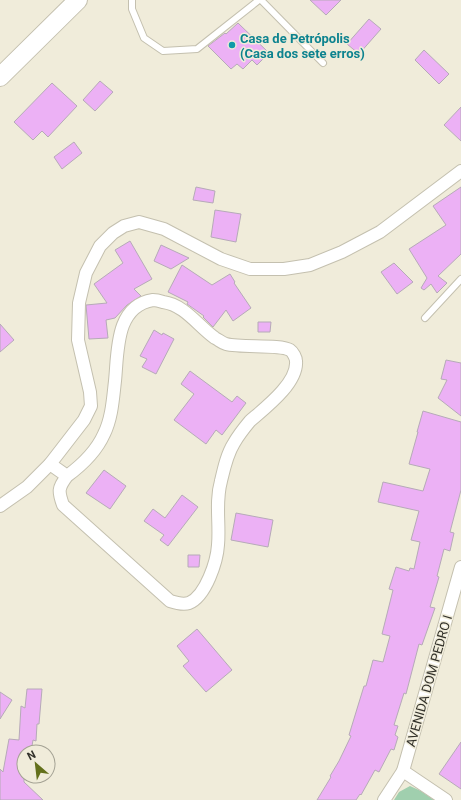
<svg xmlns="http://www.w3.org/2000/svg" width="461" height="800" font-family="Roboto,sans-serif">
  <style>
    .green { fill: #a0cfae }
    .building { fill: #ecb1f5; stroke: #b6aab8 }
    .lines { fill: none; stroke-linecap: round; stroke-linejoin: round }
    .lane-casing { stroke: #c4c0af; stroke-width: 8 }
    .street-casing { stroke: #c4c0af; stroke-width: 14 }
    .secondary-casing { stroke: #c4c0af; stroke-width: 20 }
    .lane { stroke: #fff; stroke-width: 6 }
    .street { stroke: #fff; stroke-width: 12 }
    .secondary { stroke: #fff; stroke-width: 18 }
    .culture-dot { fill: #0f9aa8; stroke: #f0ecda; stroke-width: 1.5 }
    .labels { text-anchor: middle; dominant-baseline: central; stroke-width: 3; stroke-linejoin: round; paint-order: stroke }
    .culture-label { font-size: 13px; font-weight: bold; fill: #0d838f; stroke: #f0ecda; text-anchor: start }
    .street-label { font-size: 13px; fill: #33322b; stroke: #f0ecda }
  </style>
  <rect width="100%" height="100%" fill="#f0ecda"/>
  <path class="green" d="M410,786l11,5 13,9h-40l5,-8z"/>
  <g class="building">
    <path d="M310,0h31l-15,15z"/>
    <path d="M369,19l12,10 -22,25 -12,-10z"/>
    <path d="M238,23l31,30 -12,12 -5,-5 -9,9 -6,-5 -6,5 -23,-23 17,-13 1,1z"/>
    <path d="M424,50l25,24 -10,10 -24,-24z"/>
    <path d="M100,81l13,11 -18,19 -12,-11z"/>
    <path d="M52,83l25,23 -29,31 -6,-6 -9,9 -19,-18z"/>
    <path d="M461,107v34l-17,-16z"/>
    <path d="M74,142l8,11 -20,16 -8,-12z"/>
    <path d="M196,187l19,4 -2,12 -20,-3z"/>
    <path d="M461,187v67l-23,22 9,7 -10,10 -6,-9 -7,6 -3,-2 6,-10 -18,-29 37,-24 -13,-19z"/>
    <path d="M215,210l26,4 -5,28 -25,-5z"/>
    <path d="M130,241l22,38 -18,10 7,7 -14,9 -12,13 -9,2 2,18 -19,1 -3,-34 21,-2 -13,-19 29,-21 -8,-13z"/>
    <path d="M161,245l28,13 -18,11 -17,-8z"/>
    <path d="M394,263l19,19 -16,12 -16,-22z"/>
    <path d="M182,265l30,20 18,-11 5,8 -1,1 17,25 -18,13 -7,-11 -13,17 -10,-10 1,-1 -17,-12 1,-2 -20,-10z"/>
    <path d="M258,322h13l-1,10h-12z"/>
    <path d="M0,324l14,16 -14,12z"/>
    <path d="M154,330l8,5 1,-2 11,6 -18,35 -14,-7 5,-8 -7,-3z"/>
    <path d="M446,360l15,3v53l-23,-18 9,-18 -6,-1z"/>
    <path d="M190,371l42,31 5,-6 9,7 -24,32 -6,-5 -10,14 -32,-24 20,-26 -13,-10z"/>
    <path d="M423,411l38,11v68l-11,42 4,1 -4,18 -6,-2 -7,27 2,1 -9,30 5,1 -13,37 -3,-1 -13,50 -2,-1 -10,32 4,1 -3,9 3,2 -4,13 -3,-1 -12,23 -4,-2 -14,25 -1,-1 -4,6h-39l14,-23 -1,-1 9,-15 12,-25 -2,-1 15,-49h2l7,-26 10,2 7,-26 -8,-2 11,-44 -4,-1 7,-22 13,4 1,-3 4,1 6,-27 -9,-2 8,-29 -41,-9 5,-20 40,9 7,-22 -21,-5 9,-32h-1z"/>
    <path d="M104,470l22,16 -16,23 -24,-16z"/>
    <path d="M182,495l16,12 -30,39 -8,-6 4,-5 -20,-14 9,-12 12,9z"/>
    <path d="M236,513l37,7 -5,27 -37,-7z"/>
    <path d="M188,555h12l-1,12h-11z"/>
    <path d="M197,629l35,41 -26,22 -23,-26 6,-5 -12,-15z"/>
    <path d="M27,689h15l-3,35h-2l-1,17 -3,-1 -2,12h-7v30l19,18h-43v-31l3,3 6,-33 10,1 2,-34 4,2z"/>
    <path d="M0,692l12,8 -12,19z"/>
    <path d="M461,742v47l-22,-15z"/>
  </g>
  <g class="lines">
    <g class="lane-casing">
      <g id="lane">
        <path d="M132,0v9l12,29 19,13 34,-2 62,-49"/>
        <path d="M261,0l62,63"/>
        <path d="M425,318l36,-39"/>
      </g>
    </g>
    <g class="street-casing">
      <g id="street">
        <path d="M50,464l17,12c-9,12 -9,15 -4,29l107,96c6,2 13,4 19,2 17,-7 28,-42 29,-58 2,-21 -3,-43 3,-64 3,-13 6,-27 13,-38 4,-7 11,-16 16,-22 15,-13 48,-38 46,-60 0,-3 -3,-9 -6,-11 -10,-6 -49,-2 -64,-6 -4,-1 -7,-4 -11,-6 -17,-12 -30,-33 -52,-36 -3,-1 -7,-2 -10,-2 -38,6 -35,52 -38,81 -2,17 -3,37 -11,53 -8,18 -22,31 -37,42"/>
        <path d="M0,506l27,-19 23,-23 34,-44 7,-14 -1,-14 -12,-52 1,-37 7,-30 14,-27 13,-13 11,-7 15,-4 25,7 57,30 29,10h34l26,-4 32,-13 38,-20 81,-61"/>
        <path d="M403,771l43,29"/>
        <path d="M384,800l19,-29 58,-204"/>
      </g>
    </g>
    <g class="secondary-casing">
      <path id="secondary" d="M0,77l78,-77"/>
    </g>
    <use href="#lane" class="lane"/>
    <use href="#street" class="street"/>
    <use href="#secondary" class="secondary"/>
  </g>
  <circle class="culture-dot" cx="232" cy="45" r="4"/>
  <g class="labels">
    <g class="culture-label">
      <text x="240" y="38">Casa de Petrópolis<tspan x="240" dy="15">(Casa dos sete erros)</tspan></text>
    </g>
    <g class="street-label">
      <text transform="translate(429 681) rotate(-74)">AVENIDA DOM PEDRO I</text>
    </g>
  </g>
  <g transform="translate(36 764) rotate(332)"><circle r="19" fill="#f0ecda" stroke="#a4a294"/>
  <path d="M0-3L7 15L0 10L-7 15Z" fill="#63701b"/>
  <text y="-6" font-size="11" font-weight="bold" text-anchor="middle" fill="#33322b">N</text>
  </g>
</svg>
